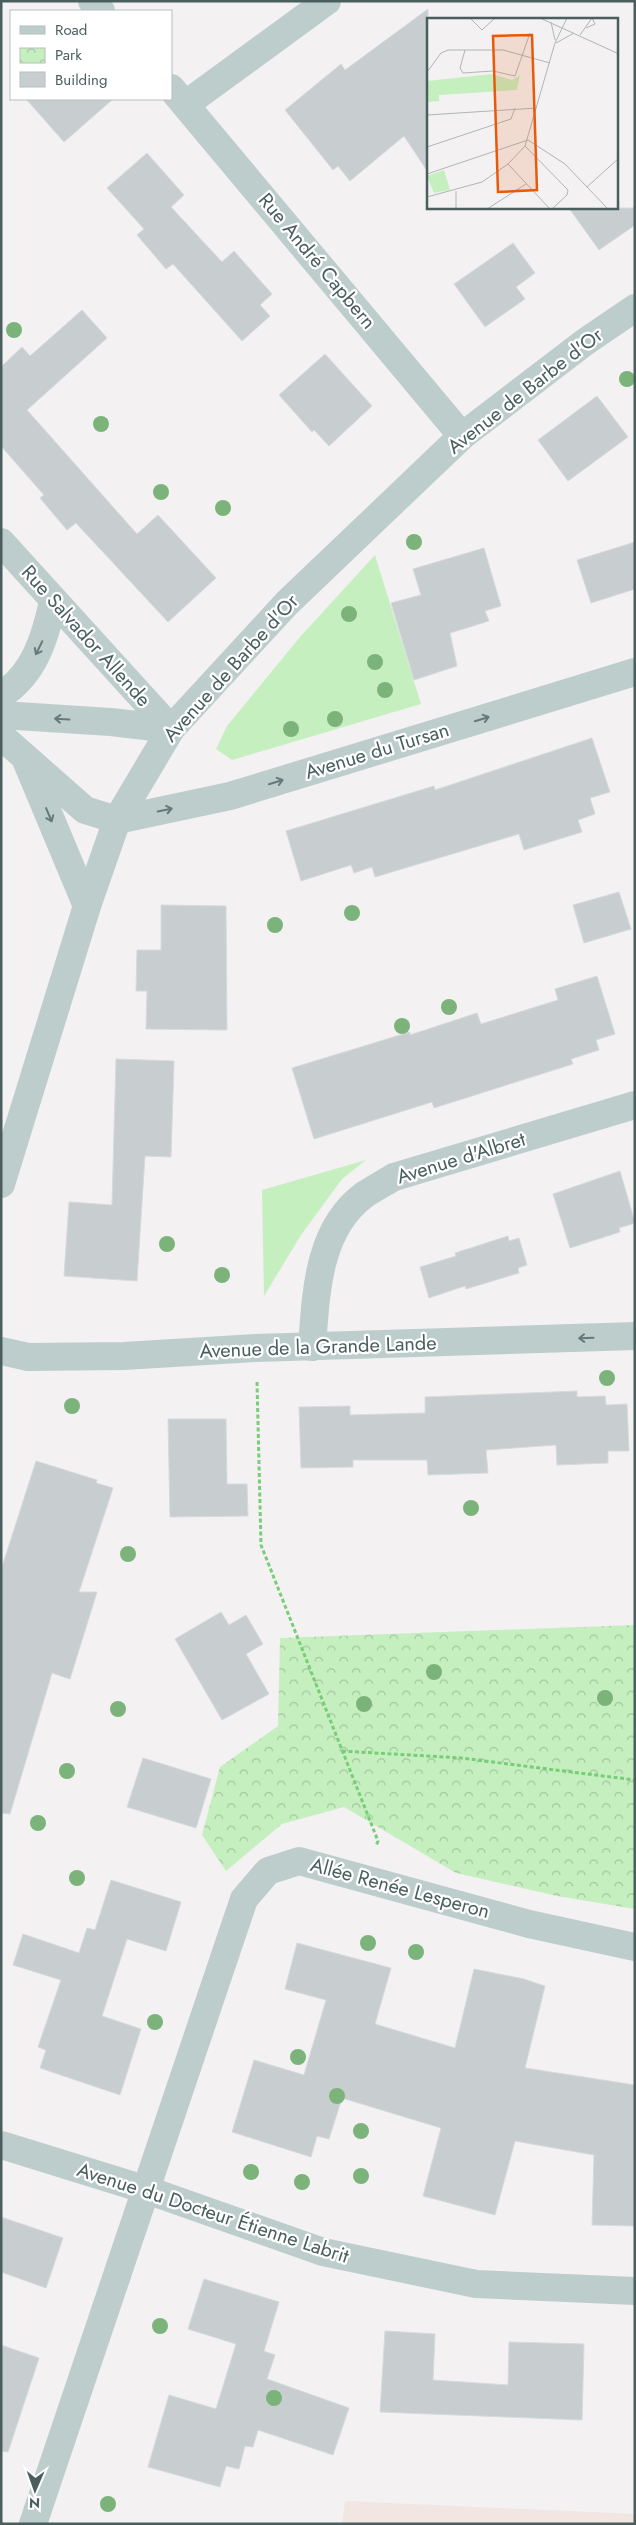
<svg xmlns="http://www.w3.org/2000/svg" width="636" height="2525" font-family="Jost,sans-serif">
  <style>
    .commercial { fill: #f1e6e2 }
    .grass { fill: #c6efc0 }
    .park { fill: url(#park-crowns) }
    .building { fill: #c8ced0; stroke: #d5dadc }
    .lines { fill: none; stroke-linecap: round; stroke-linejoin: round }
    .path { stroke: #79cd79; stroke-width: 3; stroke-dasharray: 4 2.5; stroke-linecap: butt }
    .street { stroke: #bdcdcc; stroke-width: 28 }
    .tree { fill: #7bb37b }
    .oneway { stroke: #667a79 }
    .labels { text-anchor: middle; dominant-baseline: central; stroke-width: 4.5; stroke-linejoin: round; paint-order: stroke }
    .street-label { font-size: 20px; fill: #495e5d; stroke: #fff }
    .inset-road { fill: none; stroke: #afb6b6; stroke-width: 1 }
    .view { fill: #e8590c; fill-opacity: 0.15; stroke: #e8590c; stroke-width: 2.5 }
    .inset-edge { fill: none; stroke: #495e5d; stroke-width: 2.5 }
  </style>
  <defs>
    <pattern id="park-crowns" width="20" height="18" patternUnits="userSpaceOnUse" patternTransform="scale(1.25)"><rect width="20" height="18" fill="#c6efc0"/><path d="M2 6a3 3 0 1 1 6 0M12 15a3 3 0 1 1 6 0" fill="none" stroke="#a3c59f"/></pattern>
  </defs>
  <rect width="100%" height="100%" fill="#f3f1f2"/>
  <path class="commercial" d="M345,2501l290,13v10h-293z"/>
  <g class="grass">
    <path d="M375,555l46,149 -189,56 -16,-11 11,-23 73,-89z"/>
    <path d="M366,1160l-24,19 -41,56 -37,61 -2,-106z"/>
  </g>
  <path class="park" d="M635,1625v284l-78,-13 -101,-23 -112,-66 -62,17 -56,47 -24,-36 18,-68 58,-41 2,-88z"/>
  <g class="building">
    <path d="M428,9v163l-24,-36 -54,45 -12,-15 -5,4 -48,-60 56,-46 4,6z"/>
    <path d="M26,99h87l-49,43z"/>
    <path d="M147,153l37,42 -13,12 51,55 12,-11 38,43 -12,11 10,11 -28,25 -69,-77 -7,5 -29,-34 7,-6 -37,-41z"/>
    <path d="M569,208h66v17l-36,25z"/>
    <path d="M513,243l22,30 -19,14 9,12 -40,28 -31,-43z"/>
    <path d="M82,310l25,28 -80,72 110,124 21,-19 58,63 -48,44 -92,-99 -9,7 -27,-32 4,-3 -43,-49v-79l21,-20 8,9z"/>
    <path d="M325,354l47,52 -43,40 -15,-16 -2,2 -33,-37z"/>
    <path d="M597,396l31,41 -60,44 -30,-41z"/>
    <path d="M635,542v47l-44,14 -14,-43z"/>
    <path d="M484,548l17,58 -16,5 4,10 -39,12 7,33 -43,14 -23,-77 30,-8 -8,-26z"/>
    <path d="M592,738l18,54 -20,6 5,16 -17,6 4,12 -58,18 -5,-16 -144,43 -3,-10 -18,6 -3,-8 -50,16 -15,-50 148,-45 1,4z"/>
    <path d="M619,892l12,37 -47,14 -11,-38z"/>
    <path d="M161,905l65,1 1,124 -81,-1 1,-38h-11l1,-41h24z"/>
    <path d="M597,976l18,58 -19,6 3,10 -28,9 2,5 -139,44 -2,-6 -118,37 -22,-71 118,-36v3l67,-22 4,11 77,-24 -3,-11z"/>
    <path d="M116,1059l58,2 -3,96 -26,-1 -8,125 -73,-5 5,-74 43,3z"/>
    <path d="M620,1171l15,52 -16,5 1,4 -50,16 -17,-54z"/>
    <path d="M508,1236l1,5 10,-3 8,27 -9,3 1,5 -53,16 -1,-3 -36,12 -9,-31 36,-11 -1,-3z"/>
    <path d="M577,1391v6l28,-1 1,9 21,-1 2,47h-21v12l-51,2 -1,-20 -70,5 2,23 -60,2 -1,-15h-74v7l-52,1 -2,-61 51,-1v9l75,-2v-16z"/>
    <path d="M168,1419h58l1,65h20l1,32 -78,1z"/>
    <path d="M36,1461l61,19 -1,3 17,5 -34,104h18l-27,87 -18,-6 -42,141 -9,-1v-243z"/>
    <path d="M221,1612l8,13 17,-10 17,29 -17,10 23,40 -47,26 -47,-81z"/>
    <path d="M143,1758l68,21 -15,49 -69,-21z"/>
    <path d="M111,1880l70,22 -15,49 -39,-12 -25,77 39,13 -21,66 -80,-27 6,-18 -8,-3 23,-67 -48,-15 10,-31 56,19 8,-25 8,2z"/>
    <path d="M297,1943l94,25 -16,56 80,24 19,-79 50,10 21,7 -20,82 110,17v141l-43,-1 2,-70 -79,-14 -20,74 -72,-19 18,-68 -99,-30 -13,41 -12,-3 -6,21 -79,-25 22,-72 50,15 22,-75 -41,-11z"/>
    <path d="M1,2217l62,21 -17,50 -45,-16z"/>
    <path d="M204,2279l75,23 -15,49 11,4 -8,24 82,29 -16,47 -75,-25 -5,17 -8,-1 -6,23 -13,-3 -6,21 -72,-20 21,-72 47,14 20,-65 -48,-15z"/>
    <path d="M385,2331l50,3 -2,46 75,5 1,-43 75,2 -2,76 -202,-8z"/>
    <path d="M1,2345l38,13 -31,94 -7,-1z"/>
  </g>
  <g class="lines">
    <g class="path">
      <path d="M257,1382l4,163 117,296 -2,5"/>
      <path d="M342,1751l119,7 174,22"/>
    </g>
    <g class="street">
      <path d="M92,1l9,10"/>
      <path d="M171,88l291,348"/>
      <path d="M186,104l141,-103"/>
      <path d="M1,542l170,187"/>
      <path d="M1,695c33,-20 44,-57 52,-93"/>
      <path d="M1,715l110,7 60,7"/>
      <path d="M1,736l84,74 32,10 113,-24 405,-124"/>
      <path d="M26,760l61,146"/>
      <path d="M1,1184l86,-278 30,-86 54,-91 116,-126 175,-167 123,-94 50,-34"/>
      <path d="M312,1347c4,-52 5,-117 52,-152 9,-6 20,-12 30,-18l241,-72"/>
      <path d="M1,1351l27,6 96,-1 132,-8 379,-12"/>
      <path d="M1,2145l146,45 176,62 153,32 159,7"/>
      <path d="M33,2524l211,-625 24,-28 31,-10 230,63 106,23"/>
    </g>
  </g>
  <g class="tree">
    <circle cx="14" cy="330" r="8"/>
    <circle cx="627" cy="379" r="8"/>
    <circle cx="101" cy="424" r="8"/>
    <circle cx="161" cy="492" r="8"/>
    <circle cx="223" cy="508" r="8"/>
    <circle cx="414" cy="542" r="8"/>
    <circle cx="349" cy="614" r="8"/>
    <circle cx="375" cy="662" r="8"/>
    <circle cx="385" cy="690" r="8"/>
    <circle cx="335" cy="719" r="8"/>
    <circle cx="291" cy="729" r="8"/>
    <circle cx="352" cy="913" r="8"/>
    <circle cx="275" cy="925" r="8"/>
    <circle cx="449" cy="1007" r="8"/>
    <circle cx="402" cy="1026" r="8"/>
    <circle cx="167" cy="1244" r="8"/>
    <circle cx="222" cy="1275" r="8"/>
    <circle cx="607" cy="1378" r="8"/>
    <circle cx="72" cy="1406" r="8"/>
    <circle cx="471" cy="1508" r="8"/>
    <circle cx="128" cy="1554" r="8"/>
    <circle cx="434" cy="1672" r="8"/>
    <circle cx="605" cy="1698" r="8"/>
    <circle cx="364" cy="1704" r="8"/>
    <circle cx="118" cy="1709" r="8"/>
    <circle cx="67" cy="1771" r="8"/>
    <circle cx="38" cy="1823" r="8"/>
    <circle cx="77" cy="1878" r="8"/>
    <circle cx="368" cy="1943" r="8"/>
    <circle cx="416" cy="1952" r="8"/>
    <circle cx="155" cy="2022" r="8"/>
    <circle cx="298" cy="2057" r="8"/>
    <circle cx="337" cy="2096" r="8"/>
    <circle cx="361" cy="2131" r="8"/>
    <circle cx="251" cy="2172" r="8"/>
    <circle cx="361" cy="2176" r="8"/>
    <circle cx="302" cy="2182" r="8"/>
    <circle cx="160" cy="2326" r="8"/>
    <circle cx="274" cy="2398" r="8"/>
    <circle cx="108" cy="2504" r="8"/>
  </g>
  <defs><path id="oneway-shaft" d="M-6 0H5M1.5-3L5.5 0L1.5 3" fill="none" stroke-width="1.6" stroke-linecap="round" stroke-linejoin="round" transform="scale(1.25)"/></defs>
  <g class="oneway">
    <use href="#oneway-shaft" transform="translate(39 648) rotate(116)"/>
    <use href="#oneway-shaft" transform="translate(62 719) rotate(-177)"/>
    <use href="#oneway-shaft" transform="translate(482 719) rotate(-17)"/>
    <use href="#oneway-shaft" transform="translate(276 782) rotate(-17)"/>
    <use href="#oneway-shaft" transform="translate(165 810) rotate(-12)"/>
    <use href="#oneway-shaft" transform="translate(49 815) rotate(67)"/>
    <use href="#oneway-shaft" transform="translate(586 1338) rotate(178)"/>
  </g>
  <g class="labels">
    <g class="street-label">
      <text transform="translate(317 261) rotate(50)">Rue André Capbern</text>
      <text transform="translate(525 391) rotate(-38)">Avenue de Barbe d'Or</text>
      <text transform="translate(86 636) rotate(48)">Rue Salvador Allende</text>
      <text transform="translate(231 668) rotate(-48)">Avenue de Barbe d'Or</text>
      <text transform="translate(377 751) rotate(-17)">Avenue du Tursan</text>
      <text transform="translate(461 1158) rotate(-17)">Avenue d'Albret</text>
      <text transform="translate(318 1347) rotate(-2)">Avenue de la Grande Lande</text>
      <text transform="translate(400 1888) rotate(15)">Allée Renée Lesperon</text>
      <text transform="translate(213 2213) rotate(18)">Avenue du Docteur Étienne Labrit</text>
    </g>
  </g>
  <g transform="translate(427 18)">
    <rect width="191" height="191" fill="#f3f1f2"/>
    <path d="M17,152l6,20 -16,3 -7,-17z" fill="#c6efc0"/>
    <path d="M65,56l20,6 8,-5 -3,15 -78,5v6l-12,1v-21z" fill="#c6efc0"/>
    <path class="inset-road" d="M43,0l12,12 13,-12M113,0l79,36M124,4l4,18M159,10l9,-4 -3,-6M153,17l12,-17M129,25l18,-10M38,32l-5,18 3,5 30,-2 22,5 15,-43M0,54l14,-19 7,-3h55l47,13M0,97l110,-7M101,122l37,24 43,45M98,128l43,44 -1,5 -15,14M0,129l84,-28 4,-11M81,146l42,45M0,156l101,-34M160,169l32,-29M0,179l55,-15 26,-18 17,-18 30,-103 12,-25M29,191v-18M60,191l39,-25"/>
    <path class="view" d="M105,17l5,155 -39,2 -5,-156z"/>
    <rect width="191" height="191" class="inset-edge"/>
  </g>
  <rect width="636" height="2525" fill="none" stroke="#495e5d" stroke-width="5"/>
  <rect x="10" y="10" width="162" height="90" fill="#ffffff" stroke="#b6bfbe"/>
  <rect x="20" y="26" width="25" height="8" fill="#bdcdcc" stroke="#b6bfbe"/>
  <text x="55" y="35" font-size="15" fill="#495e5d">Road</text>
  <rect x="20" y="48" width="25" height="15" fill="url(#park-crowns)" stroke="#b6bfbe"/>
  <text x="55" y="60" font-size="15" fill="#495e5d">Park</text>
  <rect x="20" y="72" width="25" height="15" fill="#c8ced0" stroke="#b6bfbe"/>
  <text x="55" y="85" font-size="15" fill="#495e5d">Building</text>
  <g transform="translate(35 2490) rotate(182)" stroke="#ffffff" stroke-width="4" paint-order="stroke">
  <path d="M0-4L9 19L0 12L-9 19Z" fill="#495e5d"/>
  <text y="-8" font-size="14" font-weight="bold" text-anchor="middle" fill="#495e5d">N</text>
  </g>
</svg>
